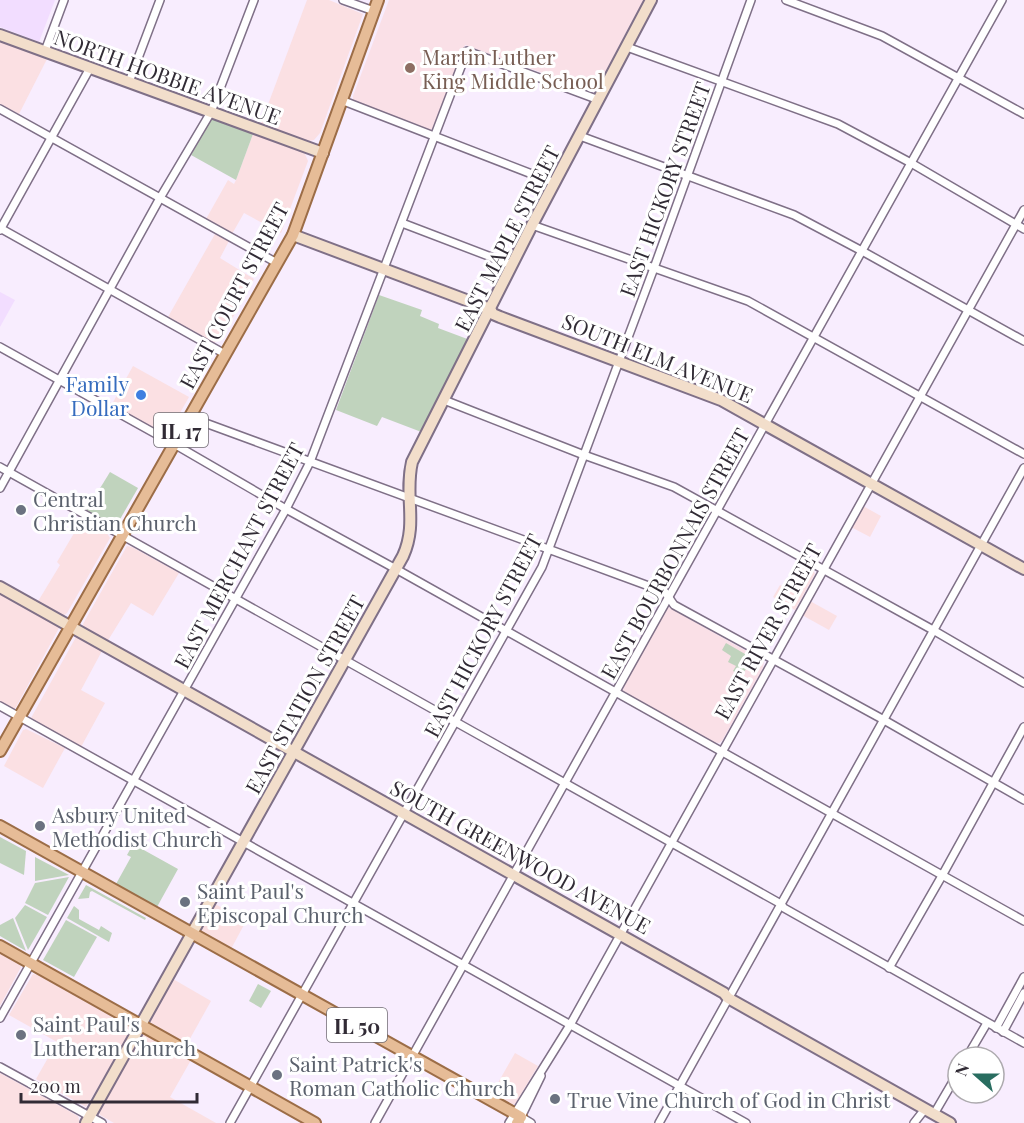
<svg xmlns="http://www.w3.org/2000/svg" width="1024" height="1123" font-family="'Playfair Display',serif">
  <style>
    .commercial { fill: #fbe0e3 }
    .built { fill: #f2ddff }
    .education { fill: #fae0e7 }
    .green { fill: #c0d3bd }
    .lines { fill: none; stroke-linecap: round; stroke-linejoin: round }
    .street-casing { stroke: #7f7087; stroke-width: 10 }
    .secondary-casing { stroke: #7f7087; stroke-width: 14 }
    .primary-casing { stroke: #9c6d47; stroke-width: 14 }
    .street { stroke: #fff; stroke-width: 7 }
    .secondary { stroke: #f2decb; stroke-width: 10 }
    .primary { stroke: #e6bc97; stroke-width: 10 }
    .education-dot { fill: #8d6e63; stroke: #fff; stroke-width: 2 }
    .shop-dot { fill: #3f7fe0; stroke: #fff; stroke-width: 2 }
    .worship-dot { fill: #6b7280; stroke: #fff; stroke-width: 2 }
    .labels { text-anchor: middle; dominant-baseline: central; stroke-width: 6; stroke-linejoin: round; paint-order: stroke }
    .shield { fill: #fff; stroke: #6f6b72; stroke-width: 1.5 }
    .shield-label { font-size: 20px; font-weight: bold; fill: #312b35 }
    .education-label { font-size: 21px; fill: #785e54; stroke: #fff; text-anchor: start }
    .street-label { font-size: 21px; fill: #312b35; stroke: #fff }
    .shop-label { font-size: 21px; fill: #366cbe; stroke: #fff; text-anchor: end }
    .worship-label { font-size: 21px; fill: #5b616d; stroke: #fff; text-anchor: start }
  </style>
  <rect width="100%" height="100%" fill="#f8edfe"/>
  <g class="commercial">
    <path d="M307,0h22l34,14 -43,119 -6,7 -5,1 -49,-15z"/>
    <path d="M0,41l47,18 -28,55 -19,-10z"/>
    <path d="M253,134l47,17 5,3 3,7 -27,72 -37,-20 -12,21 -26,-15 22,-39 6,4 2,-4z"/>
    <path d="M215,234l14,7 -9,17 34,21 -33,60 -7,4 -46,-26z"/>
    <path d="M133,366l56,31 -21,37h-5l-52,-28z"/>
    <path d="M863,506l18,10 -11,21 -19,-10z"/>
    <path d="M83,518l22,12 5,8 -43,75 -4,3 -26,-13 23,-38 -3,-3z"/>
    <path d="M127,546l5,1 47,26 -26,43 -22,-13 -24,39 -23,-13 -1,-5z"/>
    <path d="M802,563l11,6 2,5 -20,36 -22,-13 7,-12 7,4z"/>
    <path d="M0,592l56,32 3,4 -43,79 -2,2 -14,-7z"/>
    <path d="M810,601l27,15 -8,14 -27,-15z"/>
    <path d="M76,637h3l24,12 -22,41 24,13 -24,44 -50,-29z"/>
    <path d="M26,729l39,19 -22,40 -39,-22 19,-36z"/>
    <path d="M215,904l31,17 -15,28 -30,-18z"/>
    <path d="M0,953l19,11 2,3 -21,39z"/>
    <path d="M33,974l6,1 92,53 -1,6 -44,73 -50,-28 21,-37 -48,-27z"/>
    <path d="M173,979l38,22 -24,43 -34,-20 -3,-3z"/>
    <path d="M143,1034l48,26 -21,37 46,26h-102l-14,-8 -1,-5z"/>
    <path d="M515,1053l23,13 -23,38 -4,2 -20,-11z"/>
    <path d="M0,1073l78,43 2,7h-80z"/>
  </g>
  <g class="built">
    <path d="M0,0h55l-16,42 -39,-15z"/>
    <path d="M0,292l15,8 -15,27z"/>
  </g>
  <g class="education">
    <path d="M389,0h257l-9,18 -4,1 -38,73 -130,-47 -33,84 -4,1 -75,-29v-5z"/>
    <path d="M668,607l96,54 -1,7 -41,73 -3,2 -7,-1 -89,-51 1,-5z"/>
  </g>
  <g class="green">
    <path d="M213,119l40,15 -17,46 -45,-25 19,-35z"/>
    <path d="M379,295l43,15 -2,6 19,8 -1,4 32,12 -46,93 -42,-16 -5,9 -41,-16z"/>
    <path d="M110,472l28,16 -19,33 -5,4 -28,-14z"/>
    <path d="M726,643l26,15 -10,18 -9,-5 3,-5 -8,-4 3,-6 -9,-6z"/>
    <path d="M0,837l26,14 -2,24 -24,-12z"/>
    <path d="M133,844l45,25 -21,38 -41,-23 15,-27 -4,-2z"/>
    <path d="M35,857l34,18 -34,6z"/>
    <path d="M69,877l-21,38 -23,-12 10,-20z"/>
    <path d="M86,885l60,33 -1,2 -53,-29 -2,1 -1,6 -11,1z"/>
    <path d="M25,905l22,12 -19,33 -13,-32z"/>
    <path d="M74,906l5,4v9l20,11 2,-4 11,7 -3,9 -42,-24z"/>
    <path d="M13,918l13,33 -26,-15v-11z"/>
    <path d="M66,920l31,17 -23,40 -31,-17z"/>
    <path d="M258,984l13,7 -10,17 -12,-7z"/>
  </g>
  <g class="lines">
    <g class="street-casing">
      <g id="street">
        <path d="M343,0l31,11"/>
        <path d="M786,0l96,36 142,78"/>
        <path d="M627,47l211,77 73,39 113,66"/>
        <path d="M45,51l19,-51"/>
        <path d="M129,82l31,-82"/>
        <path d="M341,100l214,83"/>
        <path d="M0,109l277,154"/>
        <path d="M580,136l214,79 68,36 162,90"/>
        <path d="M402,223l110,42"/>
        <path d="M532,225l216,76 276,153"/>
        <path d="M0,228l225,126"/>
        <path d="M0,230l90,-162"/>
        <path d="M0,347l174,97 112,65 110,60 628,352"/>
        <path d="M444,400l140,55 90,32 259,143 91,53"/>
        <path d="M189,417l476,175 9,13 210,115 140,80"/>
        <path d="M0,467l781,437 3,4 240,135"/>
        <path d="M0,488l160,-290 51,-86 43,-112"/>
        <path d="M0,706l746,417"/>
        <path d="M889,968l54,-94 81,-147"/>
        <path d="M0,1018l286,-509 24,-47 157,-411 132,49"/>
        <path d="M996,1028l28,-51"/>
        <path d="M1003,1032l21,-39"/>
        <path d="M967,1057l20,-34"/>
        <path d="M0,1067l102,56"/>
        <path d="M934,1114l24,-41"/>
        <path d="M230,1123l312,-556 112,-299 97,-268"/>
        <path d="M375,1123l627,-1123"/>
        <path d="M509,1123l61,-98 454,-815"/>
        <path d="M531,1123l-10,-6 20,-41"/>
        <path d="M659,1123l365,-655"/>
        <path d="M914,1123l11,-14"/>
      </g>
    </g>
    <g class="secondary-casing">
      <g id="secondary">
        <path d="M0,35l323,118"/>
        <path d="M293,235l197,74 3,5 7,3 221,83 303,169"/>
        <path d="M0,587l724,406 4,5 222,125"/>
        <path d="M86,1123l317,-567c15,-33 1,-60 9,-94l120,-237 119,-225"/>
      </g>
    </g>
    <g class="primary-casing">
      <g id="primary">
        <path d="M0,751l293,-516 85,-235"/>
        <path d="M0,826l521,291 -4,6"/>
        <path d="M0,946l315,177"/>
      </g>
    </g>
    <use href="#street" class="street"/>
    <use href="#secondary" class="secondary"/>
    <use href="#primary" class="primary"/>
  </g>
  <circle class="education-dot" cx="410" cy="68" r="6"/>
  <circle class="shop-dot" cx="141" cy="395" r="6"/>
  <g class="worship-dot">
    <circle cx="21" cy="510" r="6"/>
    <circle cx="40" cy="826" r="6"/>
    <circle cx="185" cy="902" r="6"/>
    <circle cx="21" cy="1035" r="6"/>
    <circle cx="277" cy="1075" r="6"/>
    <circle cx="555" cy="1099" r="6"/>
  </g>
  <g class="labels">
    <g class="shield">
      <rect x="154" y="413" width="54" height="34" rx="4.5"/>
      <rect x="327" y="1008" width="60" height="34" rx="4.5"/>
    </g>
    <g class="shield-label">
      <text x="181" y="430">IL 17</text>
      <text x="357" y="1025">IL 50</text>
    </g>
    <g class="education-label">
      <text x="422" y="56">Martin Luther<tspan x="422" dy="24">King Middle School</tspan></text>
    </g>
    <g class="street-label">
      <text transform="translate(168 76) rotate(20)">NORTH HOBBIE AVENUE</text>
      <text transform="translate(664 189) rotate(-70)">EAST HICKORY STREET</text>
      <text transform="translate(506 238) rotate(-63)">EAST MAPLE STREET</text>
      <text transform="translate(233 295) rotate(-62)">EAST COURT STREET</text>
      <text transform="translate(658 357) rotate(22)">SOUTH ELM AVENUE</text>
      <text transform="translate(674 553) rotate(-61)">EAST BOURBONNAIS STREET</text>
      <text transform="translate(238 555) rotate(-62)">EAST MERCHANT STREET</text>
      <text transform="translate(767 631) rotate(-61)">EAST RIVER STREET</text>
      <text transform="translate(482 635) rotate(-62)">EAST HICKORY STREET</text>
      <text transform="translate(304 694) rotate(-61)">EAST STATION STREET</text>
      <text transform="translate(521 856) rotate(29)">SOUTH GREENWOOD AVENUE</text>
    </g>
    <g class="shop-label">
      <text x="129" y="383">Family<tspan x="129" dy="24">Dollar</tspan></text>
    </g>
    <g class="worship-label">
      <text x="33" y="498">Central<tspan x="33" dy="24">Christian Church</tspan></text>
      <text x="52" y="814">Asbury United<tspan x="52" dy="24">Methodist Church</tspan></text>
      <text x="197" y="890">Saint Paul's<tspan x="197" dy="24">Episcopal Church</tspan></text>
      <text x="33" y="1023">Saint Paul's<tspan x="33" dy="24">Lutheran Church</tspan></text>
      <text x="289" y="1063">Saint Patrick's<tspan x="289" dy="24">Roman Catholic Church</tspan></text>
      <text x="567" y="1099">True Vine Church of God in Christ</text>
    </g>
  </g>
  <g transform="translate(976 1075) rotate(291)"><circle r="28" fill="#ffffff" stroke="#adaaae" stroke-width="1.5"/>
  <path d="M0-4.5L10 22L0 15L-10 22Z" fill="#296d60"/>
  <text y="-9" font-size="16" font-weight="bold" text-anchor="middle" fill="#312b35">N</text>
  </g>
  <path d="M21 1093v9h176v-9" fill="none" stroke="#312b35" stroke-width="3"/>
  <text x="30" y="1093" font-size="18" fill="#312b35" stroke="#ffffff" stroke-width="4.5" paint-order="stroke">200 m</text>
</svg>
